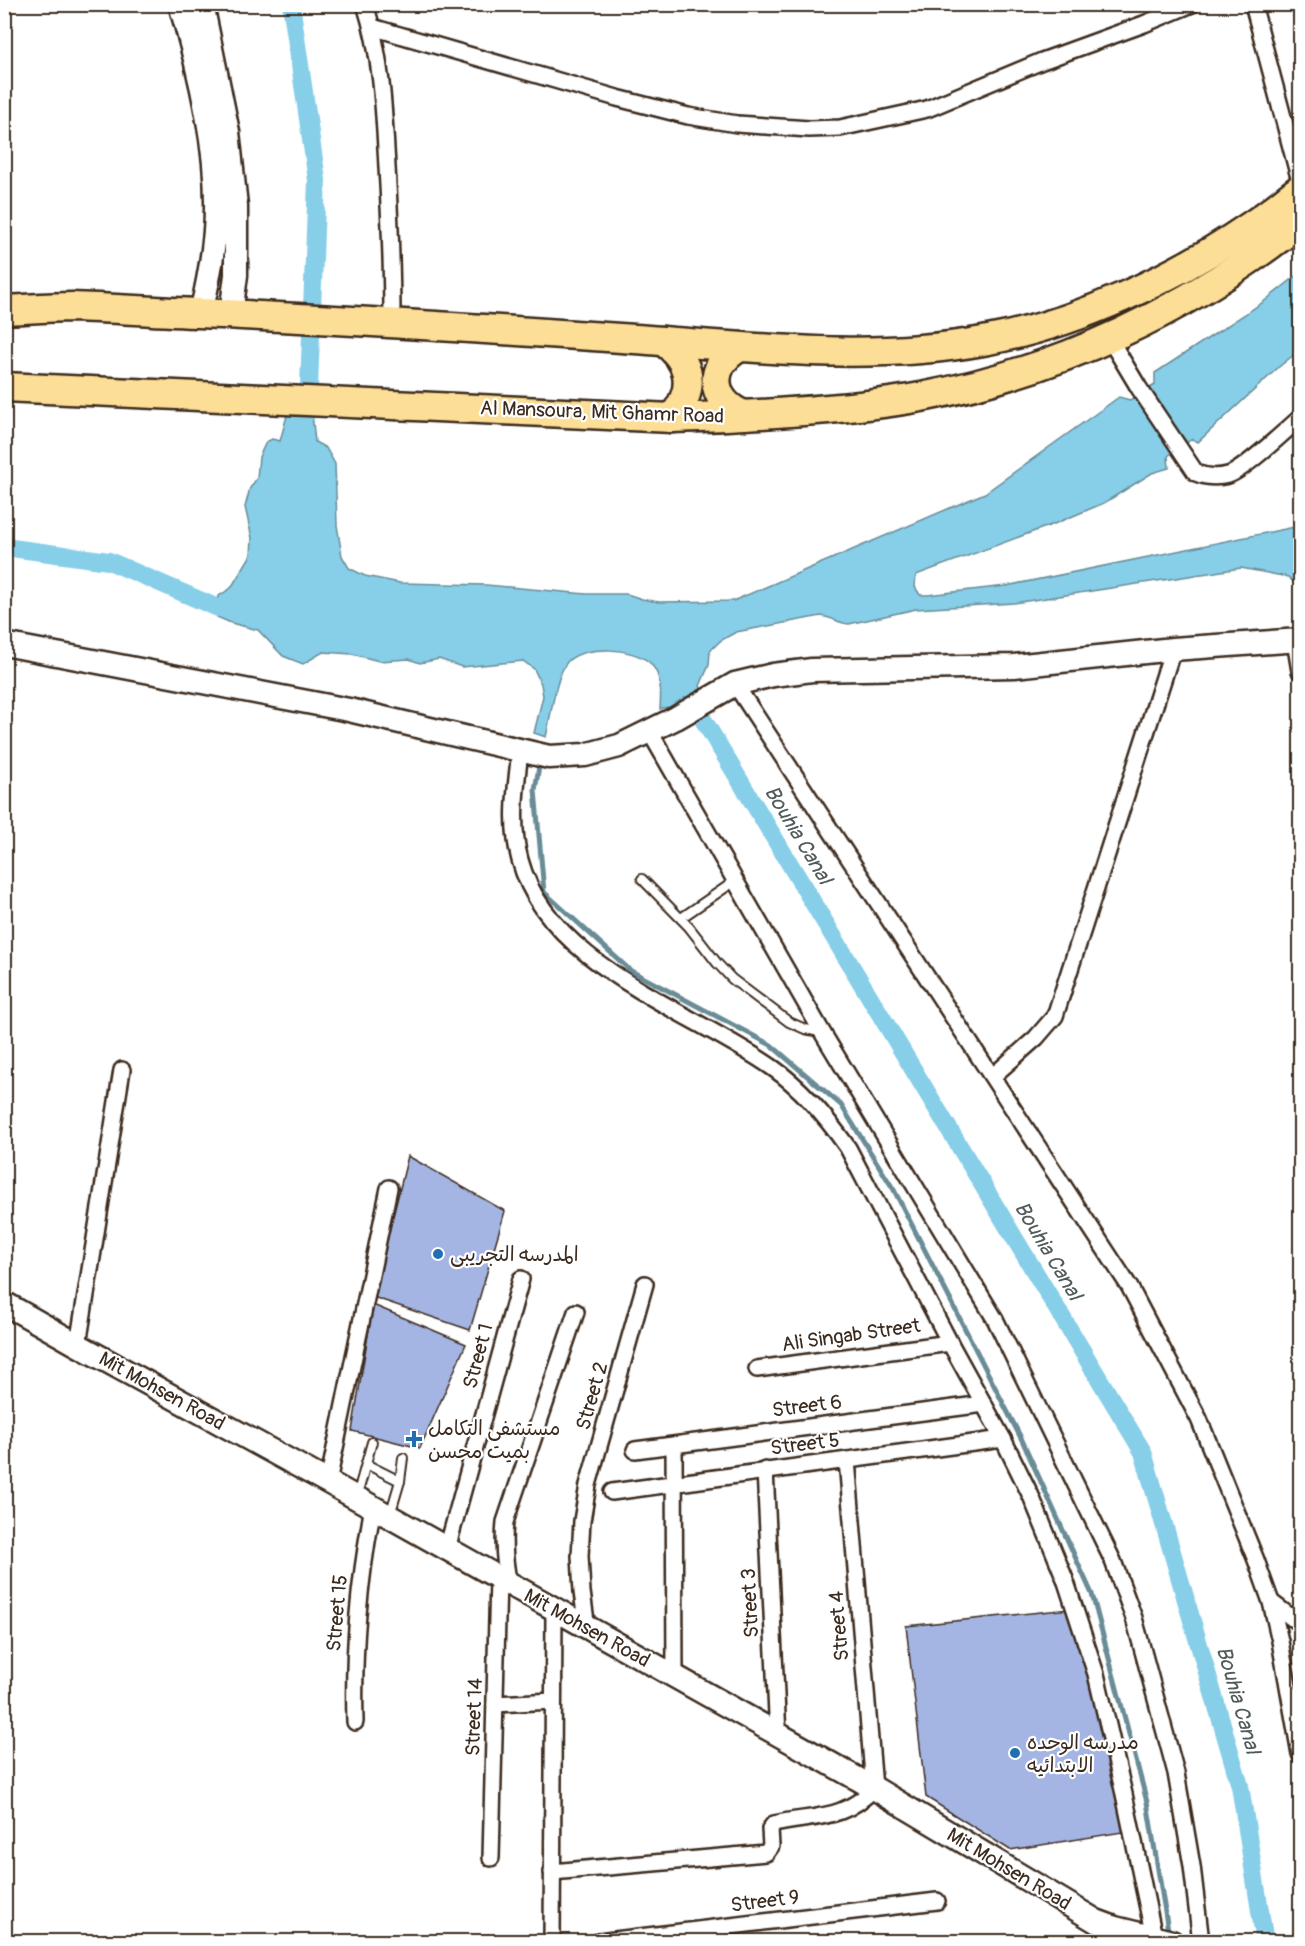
<svg xmlns="http://www.w3.org/2000/svg" width="1305" height="1946" font-family="Pangolin,'Playpen Sans Arabic',sans-serif">
  <style>
    .water { fill: #87cee8; stroke: #698c97; stroke-width: 1.5 }
    .lines { fill: none; stroke-linecap: round; stroke-linejoin: round }
    .stream { stroke: #698c97; stroke-width: 5 }
    .canal { stroke: #87cee8; stroke-width: 18 }
    .building { fill: #a4b5e4; stroke: #3b2a1e; stroke-width: 1.5 }
    .lane-casing { stroke: #3b2a1e; stroke-width: 12 }
    .street-casing { stroke: #3b2a1e; stroke-width: 20 }
    .secondary-casing { stroke: #3b2a1e; stroke-width: 27 }
    .highway-casing { stroke: #3b2a1e; stroke-width: 33 }
    .lane { stroke: #fff; stroke-width: 8 }
    .street { stroke: #fff; stroke-width: 15 }
    .secondary { stroke: #fff; stroke-width: 22 }
    .highway { stroke: #fcde96; stroke-width: 28 }
    .poi-dot { fill: #1f6fb2; stroke: #fff; stroke-width: 2 }
    .labels { text-anchor: middle; dominant-baseline: central; stroke-width: 4.5; stroke-linejoin: round; paint-order: stroke }
    .street-label { font-size: 20px; fill: #3b2a1e; stroke: #fff }
    .poi-label { font-size: 20px; fill: #3b2a1e; stroke: #fff; text-anchor: start }
    .water-label { font-size: 21px; font-style: italic; fill: #525b5b; stroke: #fff }
  </style>
  <rect width="100%" height="100%" fill="#fff"/>
  <filter id="ink" filterUnits="userSpaceOnUse"><feTurbulence type="fractalNoise" baseFrequency=".0167" numOctaves="2"/><feDisplacementMap in="SourceGraphic" scale="12" xChannelSelector="R" yChannelSelector="G"/><feConvolveMatrix kernelMatrix="1 2 1 2 8 2 1 2 1" color-interpolation-filters="sRGB"/></filter>
  <g filter="url(#ink)">
    <path class="water" d="M1300,273v77l-20,16 -82,76 -6,-3 -24,17 1,12 -17,5 -48,30 -50,21 -138,51 -1,12 5,8h7l79,-9 294,-60v75l-2,-15 -10,-9 -47,-9 -227,35 -98,6 -67,15c-11,-1 -18,-7 -28,-8l-85,16 -16,9 -10,10 -1,14 -9,21 2,4 -33,20 -2,-3 -7,2c1,-15 2,-33 -9,-45 -16,-17 -66,-19 -83,-3 -12,12 -18,59 -22,76l-12,-4 9,-37 -2,-12 -7,-15 -11,-8 -61,6 -23,-8 -19,4 -11,-4 -30,2 -27,-7 -29,-2 -20,12 -20,-8 -25,-26 -27,-7 -14,-6 2,-21 12,-8 20,-33 1,-17 -7,-31 5,-19 7,-10 2,-21 7,-15 6,-3 8,2 8,-29 24,1 3,29 11,6 9,16 2,61 5,31 7,12 16,8 35,7 86,2 100,9h41l15,5 17,3 74,-1 252,-108 134,-96 11,3 25,-15v-12l107,-70z"/>
    <g class="lines">
      <path class="stream" d="M540,761l-5,29 9,102 87,79 140,74 70,60 53,85 128,250 70,154 55,208 22,134"/>
      <g class="canal">
        <path d="M291,4l26,176 -9,232"/>
        <path d="M4,547l105,14 109,47 23,1"/>
        <path d="M689,696l454,756 97,334 25,156"/>
      </g>
    </g>
    <g class="building">
      <path d="M408,1156l97,55 -35,119 -97,-33z"/>
      <path d="M373,1305l93,39 -46,104 -68,-17z"/>
      <path d="M1070,1609l31,100 22,123 -113,18 -84,-53 -20,-171z"/>
    </g>
    <g class="lines">
      <g class="lane-casing">
        <g id="lane">
          <path d="M642,879l47,48 28,36 15,16 57,43 16,7 15,3"/>
          <path d="M681,918l54,-37"/>
          <path d="M366,1464l34,17"/>
          <path d="M357,1496l15,-54"/>
          <path d="M390,1515l10,-34 3,-23"/>
        </g>
      </g>
      <g class="street-casing">
        <g id="street">
          <path d="M365,4c17,53 19,108 22,163 3,52 5,103 5,155"/>
          <path d="M1253,4l47,177"/>
          <path d="M372,27l245,71 71,18 49,8 72,5 31,-1 87,-19 115,-48 102,-37 48,-20"/>
          <path d="M1109,338l30,50 57,85c10,4 21,5 32,2 15,-4 58,-45 72,-57"/>
          <path d="M1295,641l5,30"/>
          <path d="M735,684l394,602 70,133 57,141 15,42 9,39 20,113"/>
          <path d="M650,732l172,300 173,287 118,242 21,57 42,155 16,93 9,76"/>
          <path d="M520,751c-4,37 -10,73 0,109 28,106 171,150 253,208 30,21 54,50 75,80l102,195 53,96 28,57 34,83 31,95 28,120 31,148"/>
          <path d="M993,1076l43,-38 19,-22 118,-367"/>
          <path d="M78,1345l44,-275"/>
          <path d="M757,1369l193,-26"/>
          <path d="M674,1445l1,233"/>
          <path d="M635,1450l349,-46"/>
          <path d="M765,1470l13,265"/>
          <path d="M328,1482l61,-294"/>
          <path d="M612,1492l391,-53"/>
          <path d="M447,1549l74,-270"/>
          <path d="M509,1584c-5,-22 -6,-40 -4,-62l71,-210"/>
          <path d="M1271,1602l29,22"/>
          <path d="M587,1628l-5,-36 -2,-36 2,-35 6,-36 57,-201"/>
          <path d="M495,1704l58,-3"/>
          <path d="M355,1722c-2,-76 4,-140 18,-215"/>
          <path d="M491,1858l7,-280"/>
          <path d="M552,1872l214,-19 5,-7 -1,-17 4,-5c39,-9 70,-3 100,-36l-27,-328"/>
          <path d="M552,1942l2,-332"/>
          <path d="M598,1942l339,-41"/>
        </g>
      </g>
      <g class="secondary-casing">
        <g id="secondary">
          <path d="M180,4c18,61 37,141 36,204 0,36 -7,71 -15,105"/>
          <path d="M202,4l26,128 8,74v69l-5,39"/>
          <path d="M4,644l345,66 200,47 36,-2 34,-9 57,-28 59,-34 38,-9 39,-5 202,-4 159,-17 127,-9"/>
          <path d="M4,1303l74,42 250,137 546,306 222,133 19,7 57,14"/>
        </g>
      </g>
      <g class="highway-casing">
        <g id="highway">
          <path d="M4,310c23,-1 45,-3 68,-3 42,1 85,5 127,6 145,6 291,16 436,26 116,8 232,23 348,2 92,-16 192,-63 269,-116 17,-11 32,-24 48,-36"/>
          <path d="M663,341c29,21 33,49 9,77"/>
          <path d="M740,347c-33,18 -31,54 4,68"/>
          <path d="M4,387l668,31c40,-1 79,-3 118,-6 44,-3 88,-7 131,-15 138,-26 270,-88 379,-175"/>
        </g>
      </g>
      <use href="#lane" class="lane"/>
      <use href="#street" class="street"/>
      <use href="#secondary" class="secondary"/>
      <use href="#highway" class="highway"/>
    </g>
  </g>
  <g class="poi-dot">
    <circle cx="438" cy="1254" r="6"/>
    <path d="M411 1430h6v6h6v6h-6v6h-6v-6h-6v-6h6z"/>
    <circle cx="1015" cy="1753" r="6"/>
  </g>
  <g class="labels">
    <g class="street-label">
      <text transform="translate(602 412) rotate(2)">Al Mansoura, Mit Ghamr Road</text>
      <text transform="translate(851 1335) rotate(-8)">Ali Singab Street</text>
      <text transform="translate(478 1356) rotate(-75)">Street 1</text>
      <text transform="translate(162 1391) rotate(29)">Mit Mohsen Road</text>
      <text transform="translate(592 1396) rotate(-74)">Street 2</text>
      <text transform="translate(807 1406) rotate(-7)">Street 6</text>
      <text transform="translate(805 1444) rotate(-7)">Street 5</text>
      <text transform="translate(750 1603) rotate(-93)">Street 3</text>
      <text transform="translate(337 1613) rotate(-85)">Street 15</text>
      <text transform="translate(839 1626) rotate(-95)">Street 4</text>
      <text transform="translate(587 1628) rotate(29)">Mit Mohsen Road</text>
      <text transform="translate(474 1717) rotate(-88)">Street 14</text>
      <text transform="translate(1009 1869) rotate(31)">Mit Mohsen Road</text>
      <text transform="translate(765 1901) rotate(-7)">Street 9</text>
    </g>
    <g class="poi-label">
      <text x="450" y="1254">المدرسه التجريبى</text>
      <text x="428" y="1428">مستشفى التكامل<tspan x="428" dy="23">بميت محسن</tspan></text>
      <text x="1027" y="1742">مدرسه الوحده<tspan x="1027" dy="23">الابتدائيه</tspan></text>
    </g>
    <g class="water-label">
      <text transform="translate(798 835) rotate(59)">Bouhia Canal</text>
      <text transform="translate(1048 1251) rotate(59)">Bouhia Canal</text>
      <text transform="translate(1238 1700) rotate(74)">Bouhia Canal</text>
    </g>
  </g>
  <rect width="1305" height="1946" fill="none" stroke="#fff" stroke-width="24"/>
  <rect x="12" y="12" width="1281" height="1922" fill="none" stroke="#3b2a1e" stroke-width="2" filter="url(#ink)"/>
</svg>
